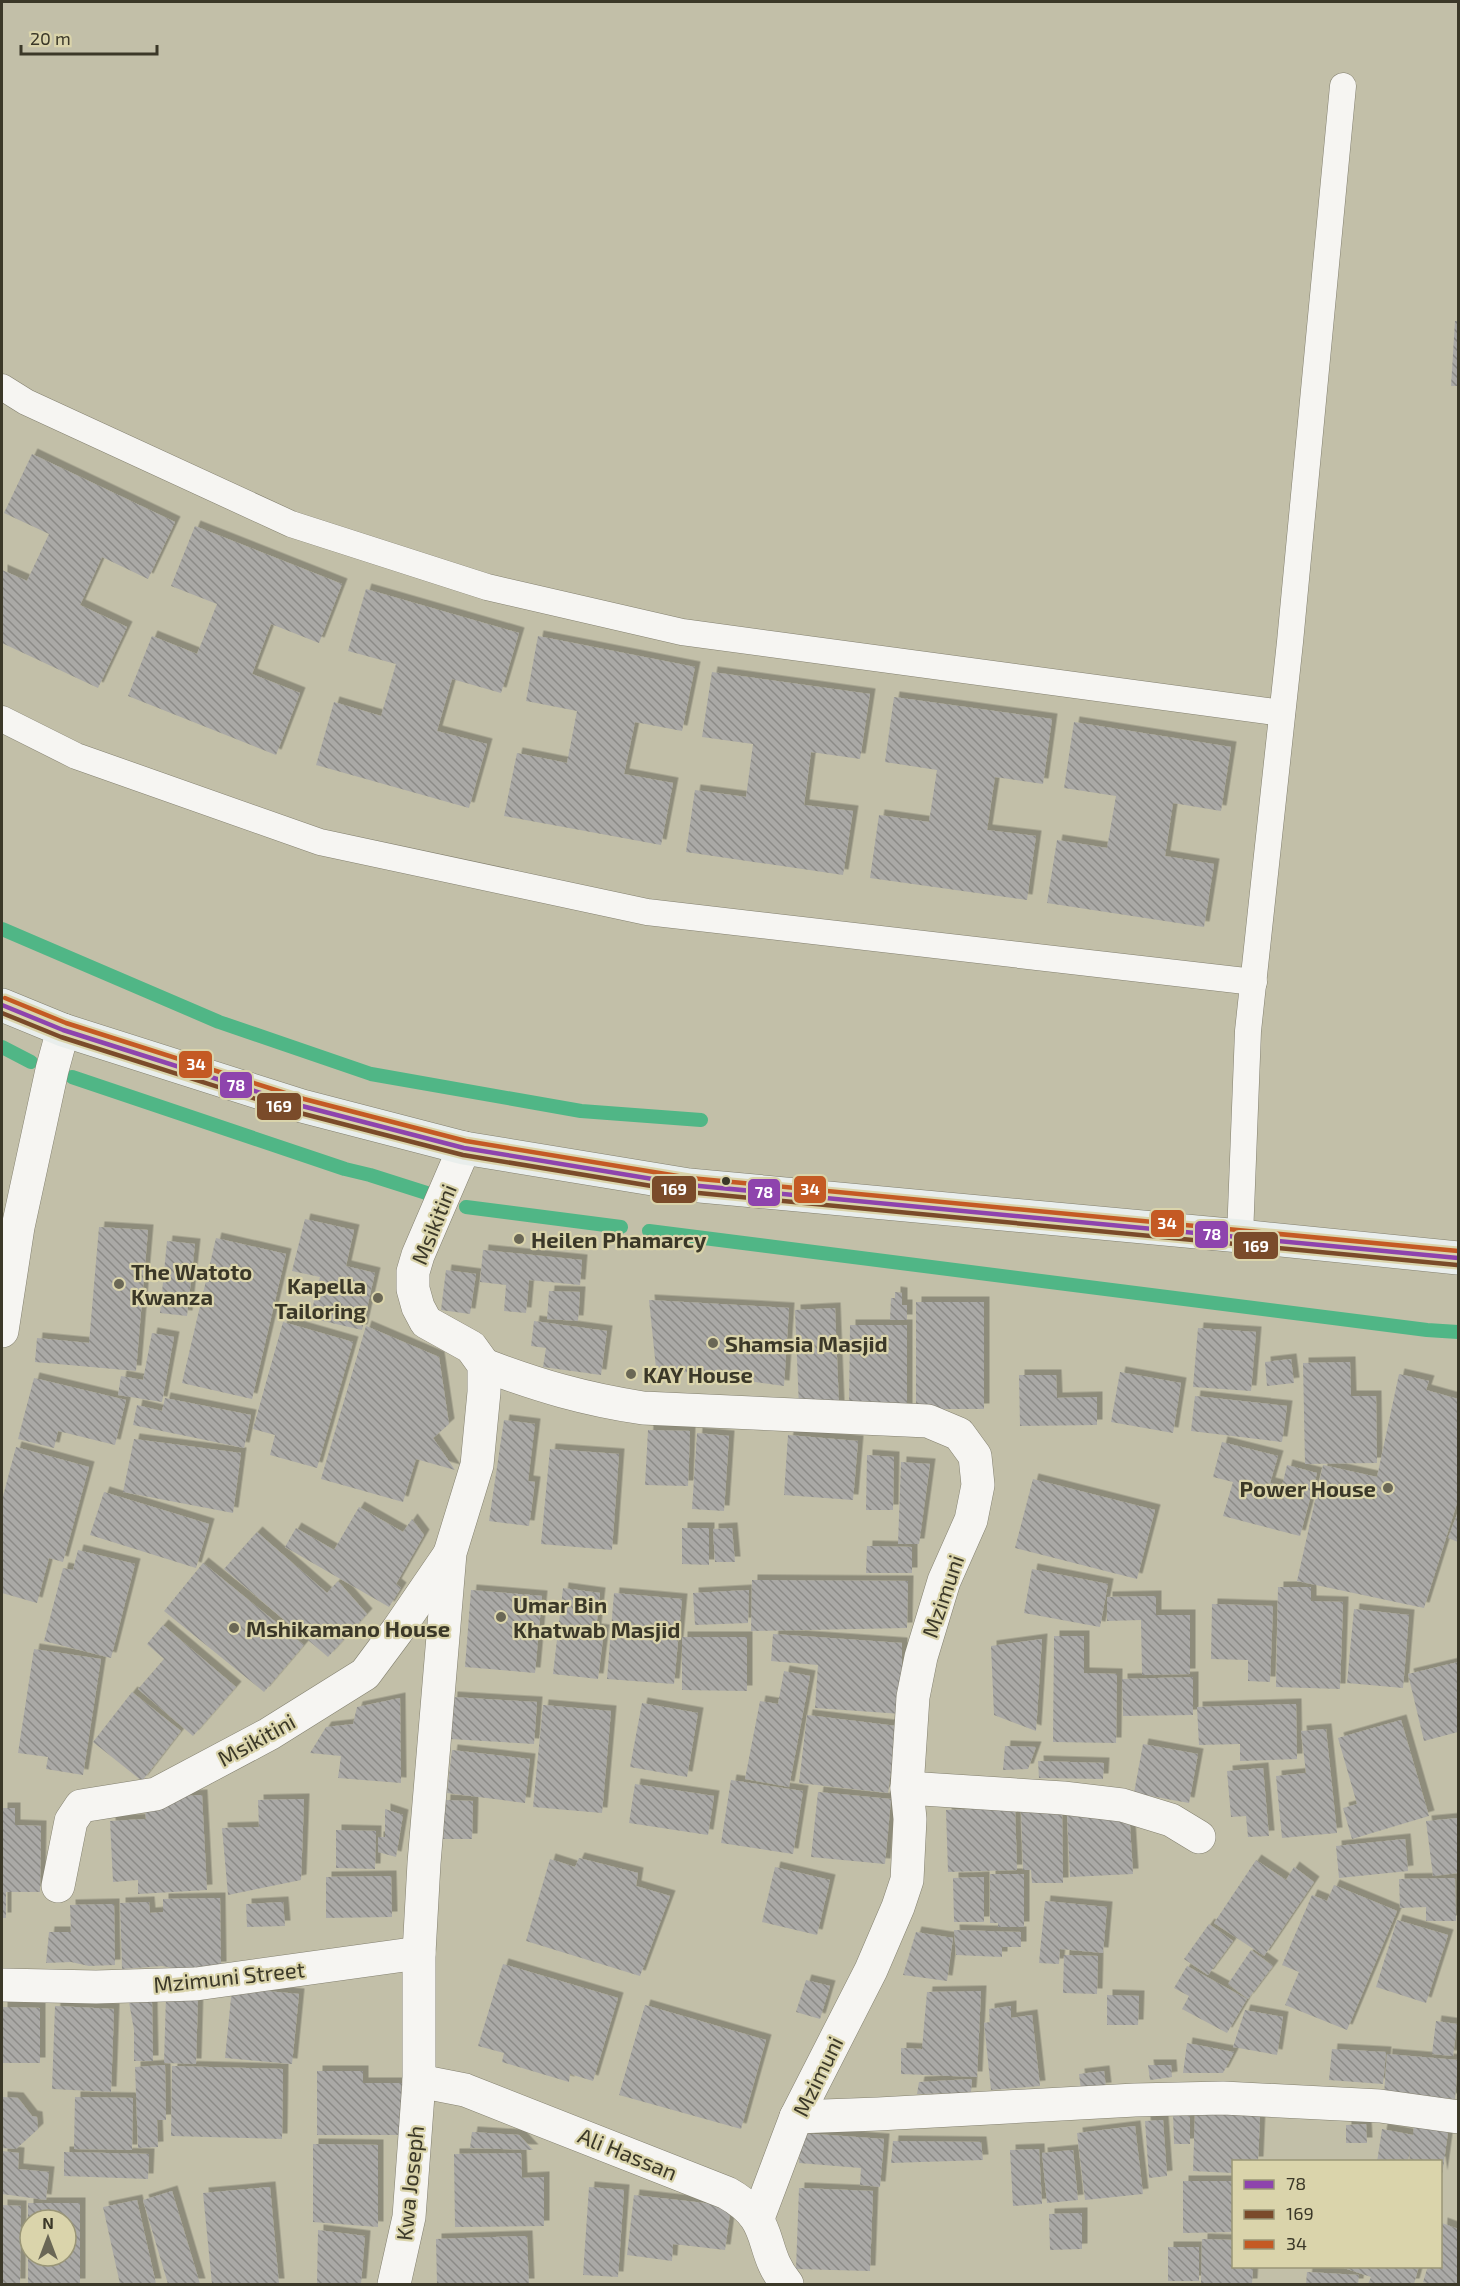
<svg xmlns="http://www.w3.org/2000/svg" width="1460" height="2286" font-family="'Exo 2',sans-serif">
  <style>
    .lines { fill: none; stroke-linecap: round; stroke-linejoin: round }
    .stream { stroke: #50b686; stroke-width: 14 }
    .building { fill: url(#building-back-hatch); filter: url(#shadow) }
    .service-casing { stroke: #827f6e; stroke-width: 27 }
    .minor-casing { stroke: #827f6e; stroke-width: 34 }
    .secondary-casing { stroke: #827f6e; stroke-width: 34 }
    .service { stroke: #f6f5f2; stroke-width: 26 }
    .minor { stroke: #f6f5f2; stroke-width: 33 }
    .secondary { stroke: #e9eeec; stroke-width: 33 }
    .bus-1-casing { stroke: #dad4ab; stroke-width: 9 }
    .bus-2-casing { stroke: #dad4ab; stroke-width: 9 }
    .bus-3-casing { stroke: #dad4ab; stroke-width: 9 }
    .bus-1 { stroke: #8e44ad; stroke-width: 4.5 }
    .bus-2 { stroke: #7a4b2a; stroke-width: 4.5 }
    .bus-3 { stroke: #c45a24; stroke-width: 4.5 }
    .bus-dot { fill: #3b3828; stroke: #dad4ab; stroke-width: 2 }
    .poi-dot { fill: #6a6755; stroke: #dad4ab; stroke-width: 2 }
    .labels { text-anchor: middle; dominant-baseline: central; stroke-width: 4.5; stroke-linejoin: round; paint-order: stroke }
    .street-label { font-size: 22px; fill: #3b3828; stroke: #dad4ab }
    .poi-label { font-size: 22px; font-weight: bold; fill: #3b3828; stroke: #dad4ab; text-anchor: start }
    .line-badge { stroke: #dad4ab; stroke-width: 2 }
    .badge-label { font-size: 16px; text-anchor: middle; font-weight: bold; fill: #fff }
  </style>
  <defs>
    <pattern id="building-back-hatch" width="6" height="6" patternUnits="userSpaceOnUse" patternTransform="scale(1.5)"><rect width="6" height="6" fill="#aaa9a6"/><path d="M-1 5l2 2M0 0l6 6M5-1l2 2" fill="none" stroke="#8c8b87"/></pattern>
    <filter id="shadow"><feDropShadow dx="5.5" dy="-5.5" stdDeviation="0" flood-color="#0004"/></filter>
  </defs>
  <rect width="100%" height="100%" fill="#c2bfa8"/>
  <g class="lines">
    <g class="stream">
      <path d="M2,929l217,93 152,52 210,37 120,9"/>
      <path d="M2,1047l29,15"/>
      <path d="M72,1077l273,92 25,6 66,21"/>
      <path d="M466,1207l155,20"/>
      <path d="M649,1231l778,99 31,2"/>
    </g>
  </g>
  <g class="building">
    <path d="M1455,321h3v65h-7z"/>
    <path d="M32,454l143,68 -27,57 -46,-22 -22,48 47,22 -29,61 -96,-45v-73l25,11 22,-47 -45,-21z"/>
    <path d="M195,526l147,58 -23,59 -48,-19 -19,50 48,19 -24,62 -148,-59 24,-60 45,18 20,-50 -46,-18z"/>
    <path d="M366,589l153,44 -18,60 -49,-14 -15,52 50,13 -18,64 -153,-43 18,-63 47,14 15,-52 -48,-13z"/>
    <path d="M538,636l157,31 -13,64 -47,-9 -11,52 49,9 -12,62 -157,-29 13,-63 50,10 10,-52 -51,-10z"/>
    <path d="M712,672l158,22 -10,65 -49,-7 -7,53 49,6 -10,64 -157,-23 9,-62 51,7 7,-53 -51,-7z"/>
    <path d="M894,697l158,22 -9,65 -48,-7 -8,53 49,6 -9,64 -157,-22 9,-63 50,7 8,-52 -52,-8z"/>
    <path d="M1074,722l157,25 -10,64 -48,-8 -8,53 49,8 -10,63 -157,-24 10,-63 50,8 9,-52 -52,-8z"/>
    <path d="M305,1219l49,11 -8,36 29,7 -13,57 -52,-12 10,-41 -28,-6z"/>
    <path d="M99,1227l49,3 -12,141 -101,-9 2,-24 52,5z"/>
    <path d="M216,1238l70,16 -34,145 -70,-16z"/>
    <path d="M167,1241l28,3 -8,72 -27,-3z"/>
    <path d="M483,1250l99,10 -2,25 -51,-5 -3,33 -22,-2 2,-26 -26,-3z"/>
    <path d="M446,1270l30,4 -6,40 -29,-4z"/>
    <path d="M549,1291l31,1 -2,29 -31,-2z"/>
    <path d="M895,1292l7,1v12h5v15h-17l1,-22h4z"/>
    <path d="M649,1300l140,8 -5,78 -128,-18z"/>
    <rect x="916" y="1302" width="68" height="107"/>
    <path d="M835,1308l4,98 -40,2 -4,-98z"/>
    <path d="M534,1321l73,10 -6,44 -58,-8 3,-19 -15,-2z"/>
    <path d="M283,1322l70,20 -36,126 -47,-13 5,-20 -22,-6z"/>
    <path d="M850,1325h57v85l-58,-1z"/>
    <path d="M366,1326l73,31 10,67 -16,14 22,32 -39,-11 -13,43 -82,-23z"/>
    <path d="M1198,1328l58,4 -5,59 -58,-4z"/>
    <path d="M152,1333l22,4 -12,65 -44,-7 3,-19 22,4z"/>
    <path d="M1291,1359l3,24 -27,3 -2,-24z"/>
    <path d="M1350,1362l1,34h25l1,67 -72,1 -2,-101z"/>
    <path d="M1120,1372l61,11 -8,50 -62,-11z"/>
    <path d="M1399,1374l30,7 -3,9 32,9v101l-34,108 -127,-27 26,-116 54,12z"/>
    <path d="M1019,1375h37l1,23 40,-1v28l-77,1z"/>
    <path d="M34,1378l92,22 -11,45 -57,-14 -4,17 -36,-9z"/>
    <path d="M1195,1396l92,10 -5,36 -91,-11z"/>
    <path d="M165,1398l86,17 -7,33 -111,-23 4,-20 25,6z"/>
    <path d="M504,1420l31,4 -7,57 7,1 -6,44 -40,-5z"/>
    <path d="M648,1430l42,1 -2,55 -43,-1z"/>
    <path d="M697,1433l32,3 -5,75 -32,-2z"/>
    <path d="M788,1435l70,6 -5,59 -69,-5z"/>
    <path d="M134,1439l107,14 -8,60 -110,-21z"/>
    <path d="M1222,1442l56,14 -8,27 12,3 5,-21 30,8 -17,63 -77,-20 10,-34 -20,-5z"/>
    <path d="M16,1447l73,20 -26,95 -14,-4 -12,45 -35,-10v-93z"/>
    <path d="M550,1449l69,5 -7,96 -71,-6z"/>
    <path d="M867,1455l27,2 -1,53h-27z"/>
    <path d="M901,1462l29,2 -11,80h-21z"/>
    <path d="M1033,1479l122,31 -18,69 -122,-31z"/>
    <path d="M104,1492l105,32 -13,44 -106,-33z"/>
    <path d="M359,1507l44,25 9,-13 12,16 -28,49 5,4 -12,19 -104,-60 11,-19 38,22z"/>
    <path d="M1458,1512v30l-10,-4z"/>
    <path d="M682,1528h27v37l-27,-1z"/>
    <path d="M732,1528l3,34h-20l-2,-33z"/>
    <path d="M257,1532l70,61 11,-12 29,33 -39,43 -104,-88z"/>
    <path d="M867,1546l45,1v26h-46z"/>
    <path d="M78,1550l57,14 -24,94 -67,-17 19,-73 10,2z"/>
    <path d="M203,1563l101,82 -40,47 -100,-81z"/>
    <path d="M1032,1569l76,15 -8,43 -76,-14z"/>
    <path d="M752,1580l156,1 -1,47 -156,3z"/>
    <path d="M1278,1587h33v14l32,1 -3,87 -64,-2z"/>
    <path d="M563,1588l37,5 -4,36 8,1 -6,49 -45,-5z"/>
    <path d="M471,1590l71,6 -7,77 -70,-6z"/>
    <path d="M749,1590l-1,33 -53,2 -2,-32z"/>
    <path d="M614,1593l68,6 -8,85 -67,-5z"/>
    <path d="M1156,1596v19h34v59l-48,1 -1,-55 -34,1v-24z"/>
    <path d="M1212,1604l61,2 -3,76 -22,-1v-21l-37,-1z"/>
    <path d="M1354,1609l55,6 -6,73 -56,-5z"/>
    <path d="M163,1625l73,62 -43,49 -55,-47 26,-30 -17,-15z"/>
    <path d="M773,1634l129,9v71l-87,-6 3,-43 -47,-4z"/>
    <path d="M1054,1636h30v37l33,1 -1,69 -63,-1z"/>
    <path d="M682,1637h65v54l-65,-1z"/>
    <path d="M1042,1639l-6,92 -42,-16 -3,-69z"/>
    <path d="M34,1649l67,10 -18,116 -37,-6 2,-12 -30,-4z"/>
    <path d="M1458,1662v70l-34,9 -16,-67z"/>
    <path d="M784,1671l26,5 -21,111 -44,-8 15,-78 18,3z"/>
    <path d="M1193,1677v38l-70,1 -1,-37z"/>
    <path d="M132,1692l49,39 -39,50 -49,-39z"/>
    <path d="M452,1697l85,5 -3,42 -84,-5z"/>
    <path d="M400,1698l1,85 -63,-5 3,-22 -31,-3 16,-26 27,-3 4,-17z"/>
    <path d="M642,1703l56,10 -11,64 -57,-10z"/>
    <path d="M1296,1704l1,55 -57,2v-17l-41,1 -2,-38z"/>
    <path d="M543,1705l68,6 -9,102 -69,-6z"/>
    <path d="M807,1715l90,11 -9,67 -89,-10z"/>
    <path d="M1401,1720l28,96 -77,23 -9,-31 14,-4 -19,-66z"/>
    <path d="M1326,1729l11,104 -55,5 -6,-62 30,-3 -5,-42z"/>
    <path d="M1143,1744l55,10 -9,49 -55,-10z"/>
    <path d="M1005,1746l31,1 -8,22 -25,1z"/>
    <path d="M452,1750l78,9 -5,44 -78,-10z"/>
    <path d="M1038,1761l66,2 -1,16 -64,-1z"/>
    <path d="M1263,1768l6,68 -21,1 -2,-21 -15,1 -4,-46z"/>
    <path d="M731,1780l72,11 -10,63 -72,-11z"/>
    <path d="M635,1784l79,12 -6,39 -79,-12z"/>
    <path d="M818,1792l73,7 -6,65 -74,-7z"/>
    <path d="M202,1795l5,95 -69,4v-14l-25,2 -3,-61 36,-2 -2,-21z"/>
    <path d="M304,1799l-3,81 -73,15 -6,-67 37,-1 -1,-27z"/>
    <path d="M445,1800l28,1 -1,38h-29z"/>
    <path d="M2,1808h13v17l26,1 -1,66h-34v26h-4z"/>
    <path d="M1015,1808l2,62 -69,2 -2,-62z"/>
    <path d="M385,1809l18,6 -7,42 -18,-5v-15h7z"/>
    <path d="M1062,1809l1,74h-31l-1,-13h-8l-2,-60z"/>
    <path d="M1129,1810l4,64 -63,3 -3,-63z"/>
    <path d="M1458,1818v55l-25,3 -7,-55z"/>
    <path d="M336,1830l40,1 -1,38 -39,-1z"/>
    <path d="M1405,1839l3,32 -69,7 -3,-32z"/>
    <path d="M579,1858l59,15 -2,13 34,10 -30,80 -114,-35 24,-82 25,8z"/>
    <path d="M1256,1860l30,20 8,-13 20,15 -50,74 -50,-33z"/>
    <path d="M775,1867l55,13 -13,55 -55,-13z"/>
    <path d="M990,1874h34v53h-26v-4h-8z"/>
    <path d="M391,1876l1,41 -66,1v-41z"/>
    <path d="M984,1877v45h-30l-1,-44z"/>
    <path d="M1455,1878l1,43h-30v-14l-26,1 -1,-29z"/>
    <path d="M1334,1885l63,26 -50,119 -62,-25 14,-33 -17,-7 30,-70 15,6z"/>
    <path d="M220,1898l1,69 -43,2 -16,-3 -40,3 -2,-66 29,-1 1,11 13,-1v-13z"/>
    <path d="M1045,1901l62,6 -4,46 -43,-4 -1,15 -20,-1z"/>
    <path d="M283,1902l2,24 -38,1 -1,-23z"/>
    <path d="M114,1904l1,61 -26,1 -18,-4 -25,1 3,-31h22l-1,-27z"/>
    <path d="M1397,1920l51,15 -22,68 -50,-16z"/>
    <path d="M1209,1924l24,17 -25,34 -24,-16z"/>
    <path d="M954,1930l67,2v15h-19v10l-46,-2z"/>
    <path d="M916,1932l37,6 -6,43 -44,-6z"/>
    <path d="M1251,1950l22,16 -25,33 -20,-15z"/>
    <path d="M1064,1955l34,1 -1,38 -34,-1z"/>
    <path d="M503,1964l115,34 -25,83 -23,-7 -1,8 -67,-20 2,-9 -26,-7z"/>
    <path d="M1187,1966l60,33 -20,34 -45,-24 7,-13 -15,-8z"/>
    <path d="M806,1980l24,6 -10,33 -24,-7z"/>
    <path d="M232,1988l67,6 -7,70 -67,-6z"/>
    <path d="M981,1991l-4,86 -76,-3v-26l21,1 5,-57z"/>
    <path d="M1107,1995l32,1 -1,29h-31z"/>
    <path d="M166,1996h32l-2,68 -32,-1z"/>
    <path d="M129,2002h23l1,59h-19v-31z"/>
    <path d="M645,2005l121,35 -25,89 -122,-34z"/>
    <path d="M55,2006l59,3 -3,83 -59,-3z"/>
    <path d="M1011,2006v12l21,-3 8,71 -49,4 -7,-67 6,-1 -1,-13z"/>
    <path d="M2,2007l38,1v55h-38z"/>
    <path d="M1245,2010l38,7 -6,38 -44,-8z"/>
    <path d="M1436,2021l21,3 -4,32 -21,-2z"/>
    <path d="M1187,2043l47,9 -11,21h-40z"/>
    <path d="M1332,2049l54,3 -3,32 -54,-4z"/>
    <path d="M1387,2054l71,6 -3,39 -71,-5z"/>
    <path d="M165,2065l1,55h-9l1,27 -20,1 -3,-81z"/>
    <path d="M1148,2065h23l1,12 -22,3z"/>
    <path d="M172,2066l111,3 -1,70 -111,-3z"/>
    <path d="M317,2071h46v12h42l1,52h-89z"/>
    <path d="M1104,2071l2,17 -25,2 -2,-16z"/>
    <path d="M972,2079l-1,14 -54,1 2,-12z"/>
    <path d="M2,2097l16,1 14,18 5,1 1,12 -22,20 -14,-1z"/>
    <path d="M75,2097l58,1 -1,52 -58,-1z"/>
    <path d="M1173,2112h17v32h-16z"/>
    <path d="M1195,2113l65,3 -2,46h-25v11l-40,-2z"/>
    <path d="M1163,2120l4,56 -18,2 -4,-57z"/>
    <path d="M1366,2124l1,19h-21v-18z"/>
    <path d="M1135,2126l8,68 -58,6 -8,-67z"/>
    <path d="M1414,2127l34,5 -6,44 -2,-14h-31l2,-19 -3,19h-31l5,-33 31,6z"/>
    <path d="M472,2132l47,3 14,15 -63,-2z"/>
    <path d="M801,2133l83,6 -4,48 -20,-2 1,-17 -62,-5z"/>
    <path d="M893,2141l88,1 2,18 -92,3z"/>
    <path d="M313,2144l65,1v82l-65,-5z"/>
    <path d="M1039,2149l3,55 -29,2 -3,-56z"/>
    <path d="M1073,2150l5,50 -31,3 -5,-50z"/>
    <path d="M2,2151l17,2 -1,16 31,3 -3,28 -44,-6z"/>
    <path d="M64,2152l85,2 -1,25 -84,-3z"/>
    <path d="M521,2153l1,25 22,-1v49l-89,1 -1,-73z"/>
    <path d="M1183,2181h50v51l-50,1z"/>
    <path d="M270,2187l9,97h-67l-9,-91z"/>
    <path d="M589,2187l35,3 -6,87 -35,-2z"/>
    <path d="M799,2188l74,3 -3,80 -74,-2z"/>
    <path d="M172,2191l28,93h-32l-25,-84z"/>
    <path d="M634,2195l97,11 -6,44 -52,-6 -1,17 -45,-6z"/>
    <path d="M137,2200l19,84h-36l-17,-77z"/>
    <path d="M28,2203h52v81h-52v-42h2v14h36v-36h-38z"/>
    <path d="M2,2205l19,1 -1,78h-18z"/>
    <path d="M1082,2213v36l-32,1 -1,-36z"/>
    <path d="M1442,2223l16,6v55h-27l-8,-2 5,-16h12z"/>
    <path d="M318,2230l47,6 -4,48h-44z"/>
    <path d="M527,2236l2,48h-92l-1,-45z"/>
    <path d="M1202,2239l31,1v26h20l-1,18h-51z"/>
    <rect x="1168" y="2247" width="31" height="34"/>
    <path d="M1338,2266h81l-5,18h-46l3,-7z"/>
    <path d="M1307,2272l52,3 -1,9h-52z"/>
  </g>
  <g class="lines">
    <g class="service-casing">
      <g id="service">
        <path d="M2,387l24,15 265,122 196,63 195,45 600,81"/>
        <path d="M2,719l74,37 244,86 327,70 607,70"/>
        <path d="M1240,1236l8,-205 42,-389 53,-556"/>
      </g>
    </g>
    <g class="minor-casing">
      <g id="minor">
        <path d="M2,1331l16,-104 34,-157 11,-40"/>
        <path d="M484,1365c56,21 100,34 159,43l285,13 31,13 16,22 3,29 -7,35 -27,61 -23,76 -8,40 -6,91 3,31 -3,61 -9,27 -27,63 -75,147 -38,101"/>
        <path d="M907,1788l156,10 59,7 49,15 28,17"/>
        <path d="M58,1886l13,-65 10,-15 75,-12 113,-60 96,-60 32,-43 52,-76"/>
        <path d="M2,1985l94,2 100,-3 223,-31"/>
        <path d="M419,2081l46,9 262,103c50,28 30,55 60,91"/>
        <path d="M796,2117l82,-3 257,-14 88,-2 157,8 78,11"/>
        <path d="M394,2284l15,-67 10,-136v-128l5,-90 26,-310 27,-88 7,-73v-27l-13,-18 -45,-25 -8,-15 -5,-18v-17l5,-17 46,-107"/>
      </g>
    </g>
    <g class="secondary-casing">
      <path id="secondary" d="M2,1005l61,25 239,76 162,42 225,37 551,51 218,22"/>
    </g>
    <use href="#service" class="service"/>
    <use href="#minor" class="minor"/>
    <use href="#secondary" class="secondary"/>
    <g class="bus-1-casing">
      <path id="bus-1" d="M2,1005l61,25 239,76 162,42 225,37 769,73"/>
    </g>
    <g class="bus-2-casing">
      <path id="bus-2" d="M2,1013l59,24 239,76 163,42 225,37 769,73"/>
    </g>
    <g class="bus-3-casing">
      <path id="bus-3" d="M5,998l61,25 238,76 162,42 224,37 768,73"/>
    </g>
    <use href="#bus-1" class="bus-1"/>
    <use href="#bus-2" class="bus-2"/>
    <use href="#bus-3" class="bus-3"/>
  </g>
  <circle class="bus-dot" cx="726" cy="1181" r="5"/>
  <g class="poi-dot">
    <circle cx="519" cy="1239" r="6"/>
    <circle cx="119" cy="1284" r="6"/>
    <circle cx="378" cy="1298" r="6"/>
    <circle cx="713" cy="1343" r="6"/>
    <circle cx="631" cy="1374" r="6"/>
    <circle cx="1388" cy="1488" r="6"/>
    <circle cx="501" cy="1617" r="6"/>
    <circle cx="234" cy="1628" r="6"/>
  </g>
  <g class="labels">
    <g class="street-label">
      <text transform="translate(433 1224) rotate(-68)">Msikitini</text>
      <text transform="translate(942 1596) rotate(-71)">Mzimuni</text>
      <text transform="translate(256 1739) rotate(-29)">Msikitini</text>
      <text transform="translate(229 1976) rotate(-6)">Mzimuni Street</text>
      <text transform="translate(817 2076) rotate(-64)">Mzimuni</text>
      <text transform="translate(628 2153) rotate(22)">Ali Hassan</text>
      <text transform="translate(409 2183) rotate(-84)">Kwa Joseph</text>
    </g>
    <g class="poi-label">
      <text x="531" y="1239">Heilen Phamarcy</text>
      <text x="131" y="1271">The Watoto<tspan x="131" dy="25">Kwanza</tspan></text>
      <text x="366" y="1285" text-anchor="end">Kapella<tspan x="366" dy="25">Tailoring</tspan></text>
      <text x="725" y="1343">Shamsia Masjid</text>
      <text x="643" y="1374">KAY House</text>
      <text x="1376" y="1488" text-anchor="end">Power House</text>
      <text x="513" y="1604">Umar Bin<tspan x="513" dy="25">Khatwab Masjid</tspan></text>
      <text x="246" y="1628">Mshikamano House</text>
    </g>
  </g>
  <g class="line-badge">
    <rect x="178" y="1050" width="35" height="29" rx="6" fill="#c45a24"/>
    <rect x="219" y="1071" width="34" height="28" rx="6" fill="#8e44ad"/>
    <rect x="256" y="1092" width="46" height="29" rx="6" fill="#7a4b2a"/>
    <rect x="793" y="1175" width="34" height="29" rx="6" fill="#c45a24"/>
    <rect x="651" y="1175" width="46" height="29" rx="6" fill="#7a4b2a"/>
    <rect x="747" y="1178" width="34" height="29" rx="6" fill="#8e44ad"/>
    <rect x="1150" y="1209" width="35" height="29" rx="6" fill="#c45a24"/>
    <rect x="1194" y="1220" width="35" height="29" rx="6" fill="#8e44ad"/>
    <rect x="1233" y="1231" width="46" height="29" rx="6" fill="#7a4b2a"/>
  </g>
  <g class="badge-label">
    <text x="196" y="1070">34</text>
    <text x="236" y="1091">78</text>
    <text x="279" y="1112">169</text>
    <text x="810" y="1195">34</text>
    <text x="674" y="1195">169</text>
    <text x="764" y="1198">78</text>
    <text x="1167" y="1229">34</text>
    <text x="1212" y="1240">78</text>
    <text x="1256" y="1252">169</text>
  </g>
  <rect width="1460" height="2286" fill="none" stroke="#3b3828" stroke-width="6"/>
  <rect x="1232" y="2160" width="210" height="108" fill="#dad4ab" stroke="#9a9677" stroke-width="1.5"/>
  <rect x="1244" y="2180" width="30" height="9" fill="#8e44ad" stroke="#9a9677" stroke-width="1.5"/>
  <text x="1286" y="2190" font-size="18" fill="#3b3828">78</text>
  <rect x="1244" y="2210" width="30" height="9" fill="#7a4b2a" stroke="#9a9677" stroke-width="1.5"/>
  <text x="1286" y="2220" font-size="18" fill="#3b3828">169</text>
  <rect x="1244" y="2240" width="30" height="9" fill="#c45a24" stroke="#9a9677" stroke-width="1.5"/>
  <text x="1286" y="2250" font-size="18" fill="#3b3828">34</text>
  <g transform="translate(48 2238)"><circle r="28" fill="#dad4ab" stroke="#9a9677" stroke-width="1.5"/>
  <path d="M0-4.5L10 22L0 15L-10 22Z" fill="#6a6755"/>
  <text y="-9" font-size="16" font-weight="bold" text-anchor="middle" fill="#3b3828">N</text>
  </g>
  <path d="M21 45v9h136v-9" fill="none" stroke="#3b3828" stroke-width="3"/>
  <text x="30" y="45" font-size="18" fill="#3b3828" stroke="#dad4ab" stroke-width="4.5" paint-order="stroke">20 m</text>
</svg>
